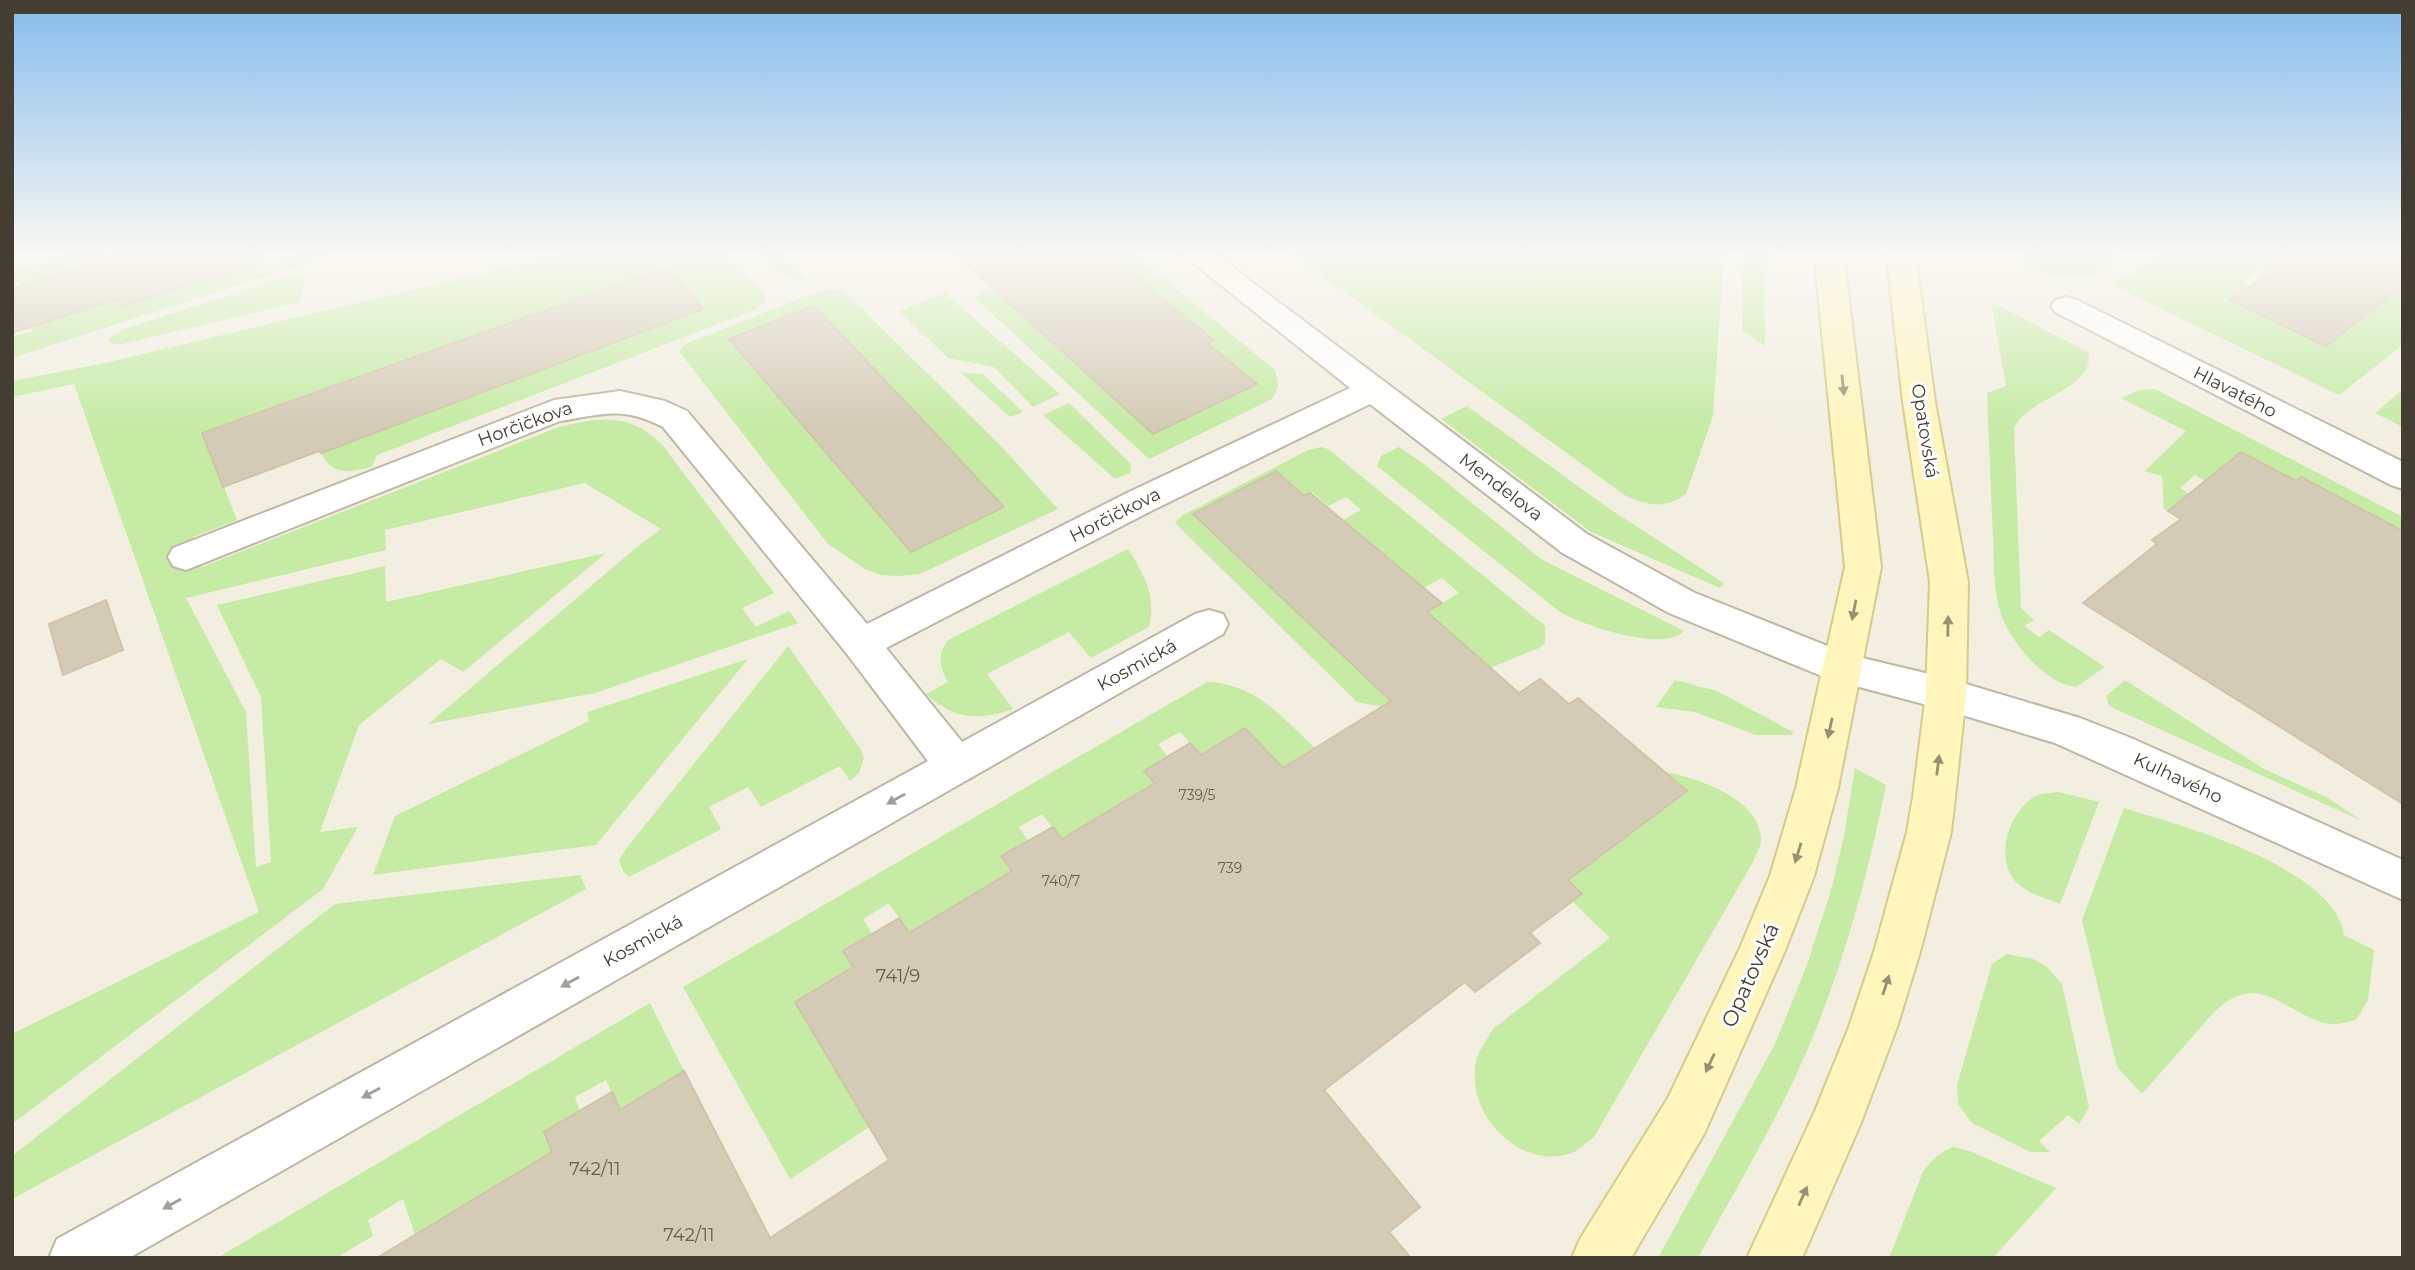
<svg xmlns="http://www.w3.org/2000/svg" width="2415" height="1270" font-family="Montserrat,sans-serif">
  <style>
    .green { fill: #c5eba5; fill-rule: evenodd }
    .building { fill: #d4cbb6; stroke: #d0c4a8; stroke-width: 2 }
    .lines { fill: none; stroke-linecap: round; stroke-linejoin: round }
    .minor-casing { stroke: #beb7a4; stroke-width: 4 }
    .secondary-casing { stroke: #d6ca8c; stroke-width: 4 }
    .minor { fill: #fff; fill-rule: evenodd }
    .secondary { fill: #fff6be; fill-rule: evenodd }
    .oneway { fill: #989171 }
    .oneway2 { fill: #a29e98 }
    .labels { text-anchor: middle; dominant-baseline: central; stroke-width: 6; stroke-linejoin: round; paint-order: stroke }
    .number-label { font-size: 14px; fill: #686153 }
    .street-label { font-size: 18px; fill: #443e32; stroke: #fff }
    .near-number-label { font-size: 18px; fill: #686153 }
    .near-street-label { font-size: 21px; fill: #443e32; stroke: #fff }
  </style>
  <rect width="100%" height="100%" fill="#f2efe1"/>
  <g class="green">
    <path d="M82,251h23l3,8 -86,26 -2,-4 -8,3v-12z"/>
    <path d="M298,251h45l-331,107v-21l21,-6 -2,-4 90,-29 2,9 22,-6 -2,-6 67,-25 4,7 41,-13 4,10 19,-6 -3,-6 24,-7z"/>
    <path d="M576,251h144l46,45v5l-9,8 -380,146 -5,12c-25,5 -37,10 -51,-14l382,-145 -36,-41 -464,166 34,87 -44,17 9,30 357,-140c42,-10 71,-15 104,19l111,147 -32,15 14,19 33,-16 9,12 -203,70 -167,31 209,-177 24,-18 -76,-46 -200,47 1,20 -200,48 60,114 10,155 15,-5 -10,-165 -44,-92 168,-39 1,36 220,-49 -143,119 -22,-13 -82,66 -39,107 38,-5 -35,62 -311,235v-90l247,-122 -185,-528 -62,13v-16l93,-18z"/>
    <path d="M756,251h22l29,31c-18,1 -39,-17 -51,-31z"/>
    <path d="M1104,251h26l145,119c4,12 4,18 -3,29l-123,60 -175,-162 19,-8 160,144 103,-48 -49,-42 6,-3z"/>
    <path d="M1288,251h436l-11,165 -27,78c-22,15 -37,12 -60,2z"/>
    <path d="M1743,251h28l-7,32 1,63 -23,-16z"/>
    <path d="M2023,251h83l13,7 -24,17 -7,2 -43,-2 -14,-7z"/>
    <path d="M2165,251h133l-29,21 -8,-3 -19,13 7,4 -19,15 96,45 77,-60v59l-64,50 -223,-108v-4z"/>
    <path d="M298,273l8,1 -6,28 -182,43 -10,-3 1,-4 15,-9z"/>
    <path d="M830,289l14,2 157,155 57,63 -138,65 -22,2 -17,-1 -16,-6 -37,-25 -149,-193 6,-7 126,-50zM815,306l189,201 -93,44 -182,-211z"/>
    <path d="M945,293l115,101 -27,13 -39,-40 -46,-9 -49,-47z"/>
    <path d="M1991,302l97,50c10,37 -65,47 -74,77l7,179 13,12 -10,6 15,11 10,-7 56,37 -29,20c-32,-3 -67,-47 -76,-76 -7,-23 -6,-50 -7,-74 -2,-48 -4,-96 -6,-144l19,-7z"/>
    <path d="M960,372l23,2 40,38 -13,5z"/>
    <path d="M2155,389l248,128v16l-102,-56 -6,5 -54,-30 -36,29 -10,-6 -15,13 10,6 -22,17 -4,-2 -2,-33 -17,-5 41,-40 -65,-33 19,-8z"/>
    <path d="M2403,389v38l-28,-14z"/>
    <path d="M1069,403l62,61 -1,9 -15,6 -72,-64z"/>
    <path d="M1467,406l144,104 113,73 -4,5 -129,-56 -150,-113z"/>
    <path d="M1321,447l7,2 217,177v17l-6,5 -136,55 -19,4 -27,-5 -182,-179 8,-8 125,-65zM1275,471l29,25 8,-4 16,14 18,-9 15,13 -25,14 87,64 19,-10 17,15 -32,19 -233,-98z"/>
    <path d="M1399,447l25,17 117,95 143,72c-19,22 -103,-6 -124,-19l-183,-146 4,-10z"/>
    <path d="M1128,549c16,25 29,48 21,78l-58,31 -22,-26 -82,42 26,35c-35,12 -59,11 -87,-15l22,-12c-9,-16 -11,-27 0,-42z"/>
    <path d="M788,646l72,102 4,10 -5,15 -9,8 -10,-15 -79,41 -13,-20 -39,20 12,22 -92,48 -6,-6 -4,-11 7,-11z"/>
    <path d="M748,659l-152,186 -223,30 22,-59 194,-95 -2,-9z"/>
    <path d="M1675,680l42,11 76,41 -1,3h-36l-61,-23 -39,-5z"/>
    <path d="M2125,680l139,89 62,28 36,24 -253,-115 -3,-10z"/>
    <path d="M1207,682c50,2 73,34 108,66l-32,20 -38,-39 -44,26 -21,-23 -22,12 10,13 -13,26 -93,56 -20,-25 -23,13 9,14 -16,30 -103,62 -20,-30 -26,16 9,15 -19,33 -57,36 73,124 -79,52 -107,-192z"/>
    <path d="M1855,768l31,17c-21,105 -51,212 -99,309 -27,55 -59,109 -89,164h-40l117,-214 32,-79 25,-78 12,-51z"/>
    <path d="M1665,772c32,6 98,27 96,70 -1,6 -6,14 -8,20l-159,275c-7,5 -15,13 -22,16 -51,18 -103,-36 -97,-85 1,-14 11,-27 18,-39l117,-91 -38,-37 -27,-43 71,-13 71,-54z"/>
    <path d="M2058,792l41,10 -39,102c-14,-6 -33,-10 -44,-22 -22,-23 -8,-71 20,-86 6,-3 15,-3 22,-4z"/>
    <path d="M2124,808c59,18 210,59 220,127l30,15 -6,50 -12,20c-10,2 -22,6 -32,3 -41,-12 -65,-53 -109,-12l-73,83 -24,-26 -4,-13 -32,-135z"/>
    <path d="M580,875l6,14 -574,310v-43l323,-252z"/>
    <path d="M2007,954l26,5 13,7 16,18 27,123 -10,17 -11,-9 -29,26 11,11h-20l-58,-29 -14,-19 -1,-19 35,-121z"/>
    <path d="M650,1003l34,68 -64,39 -14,-30 -31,17 5,14 -36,21 8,20 -137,83 -12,-36 -35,21 5,16 -37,22h-119z"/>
    <path d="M1954,1147l15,4 87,37 -63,70h-104l34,-86c9,-13 17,-20 31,-25z"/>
  </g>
  <g class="building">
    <path d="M132,251h131l1,10 -142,46 -4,-8 -106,34v-45z"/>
    <path d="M952,251h152l110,89 -7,3 50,41 -104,50z"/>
    <path d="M2298,251h105v35l-77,60 -96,-46z"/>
    <path d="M667,267l36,42 -382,144 -2,-2 -96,36 -21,-54z"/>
    <path d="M814,306l120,126 70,75 -93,45 -182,-213z"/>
    <path d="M2241,452l55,29 5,-4 102,54v273l-320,-201 74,-59 -5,-4 29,-21 -13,-8z"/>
    <path d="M1276,471l28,25 6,-3 132,110 -15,9 92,81 21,-14 29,25 9,-6 109,93 -119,89 14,14 -52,39 10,10 -65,49 -10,-10 -141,108 96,117 -31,25 22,26h-1034l175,-106 -8,-20 68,-40 8,18 64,-39 86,167 119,-78 -94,-158 58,-35 -10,-16 56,-33 10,15 103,-62 -11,-15 52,-29 9,12 93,-56 -11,-12 46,-28 11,12 44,-27 38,40 108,-67 -198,-187z"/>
    <path d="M106,600l17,50 -60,25 -14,-51z"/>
  </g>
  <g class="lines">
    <g class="minor-casing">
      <g id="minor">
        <path d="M1178,251h33l376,283 108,59 155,62 96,23 134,40 51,20 272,122v40l-348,-157 -109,-33 -117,-31 -160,-66 -108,-61 -191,-148 -217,106 -267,138 76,94 233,-128 14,-4 14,4 5,10 -5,10 -1094,624h-80l8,-19 871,-478 -81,-107 -184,-227c-40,-21 -60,-13 -103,-6l-374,149 -13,-4 -5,-9 5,-9 381,-148 66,-9 45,10 22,10 180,213 262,-132 221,-104z"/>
        <path d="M2066,297l11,3 326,162v27l-12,-4 -336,-173 -4,-6 4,-6z"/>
      </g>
    </g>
    <g class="secondary-casing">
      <g id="secondary">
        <path d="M1814,251h29l38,316 -43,221 -24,88 -30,77 -80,181 -73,124h-59l8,-19 88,-141 72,-150 30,-72 26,-88 49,-221z"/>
        <path d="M1886,251h29l20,151 33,180 -2,112 -11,103 -4,35 -31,120 -23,75 -37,98 -58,133h-55l68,-147 34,-84 25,-75 33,-120 6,-35 13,-103 4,-112 -27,-180z"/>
      </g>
    </g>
    <use href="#minor" class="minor"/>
    <use href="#secondary" class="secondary"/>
  </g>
  <defs><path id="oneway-solid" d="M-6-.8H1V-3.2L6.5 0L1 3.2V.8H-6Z" transform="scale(1.75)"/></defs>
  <g class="oneway">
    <use href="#oneway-solid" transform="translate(1843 385) rotate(84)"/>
    <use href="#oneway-solid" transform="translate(1854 610) rotate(101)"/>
    <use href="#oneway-solid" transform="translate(1948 626) rotate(-89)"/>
    <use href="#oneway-solid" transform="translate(1830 728) rotate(102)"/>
    <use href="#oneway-solid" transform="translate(1938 765) rotate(-83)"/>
    <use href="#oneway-solid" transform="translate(1798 853) rotate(107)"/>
    <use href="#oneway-solid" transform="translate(1886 985) rotate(-72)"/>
    <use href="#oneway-solid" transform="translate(1710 1063) rotate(115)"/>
    <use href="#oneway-solid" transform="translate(1803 1196) rotate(-66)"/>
  </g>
  <g class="oneway2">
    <use href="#oneway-solid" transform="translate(896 799) rotate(151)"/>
    <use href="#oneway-solid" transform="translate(570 982) rotate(151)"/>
    <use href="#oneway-solid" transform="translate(371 1093) rotate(151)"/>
    <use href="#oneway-solid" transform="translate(172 1204) rotate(151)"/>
  </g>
  <linearGradient id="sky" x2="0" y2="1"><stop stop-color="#87bbee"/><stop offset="0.59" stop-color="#f9f8f2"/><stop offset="1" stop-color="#f9f8f2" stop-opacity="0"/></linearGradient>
  <rect width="2415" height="429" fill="url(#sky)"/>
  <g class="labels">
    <g class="number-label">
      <text x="1197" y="795">739/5</text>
      <text x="1230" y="868">739</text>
      <text x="1061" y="881">740/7</text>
    </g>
    <g class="street-label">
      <text transform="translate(2235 392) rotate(27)">Hlavatého</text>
      <text transform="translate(525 424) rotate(-20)">Horčičkova</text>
      <text transform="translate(1925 431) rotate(81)">Opatovská</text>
      <text transform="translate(1501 487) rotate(37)">Mendelova</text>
      <text transform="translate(1115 515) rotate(-27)">Horčičkova</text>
      <text transform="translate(1137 665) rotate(-29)">Kosmická</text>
      <text transform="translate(2178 778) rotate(25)">Kulhavého</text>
      <text transform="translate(643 941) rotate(-29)">Kosmická</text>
    </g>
    <g class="near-number-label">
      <text x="898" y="976">741/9</text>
      <text x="595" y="1169">742/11</text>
      <text x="689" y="1235">742/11</text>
    </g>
    <g class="near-street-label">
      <text transform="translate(1750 975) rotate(-66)">Opatovská</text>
    </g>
  </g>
  <rect width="2415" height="1270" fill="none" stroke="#443e32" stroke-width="28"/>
</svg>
